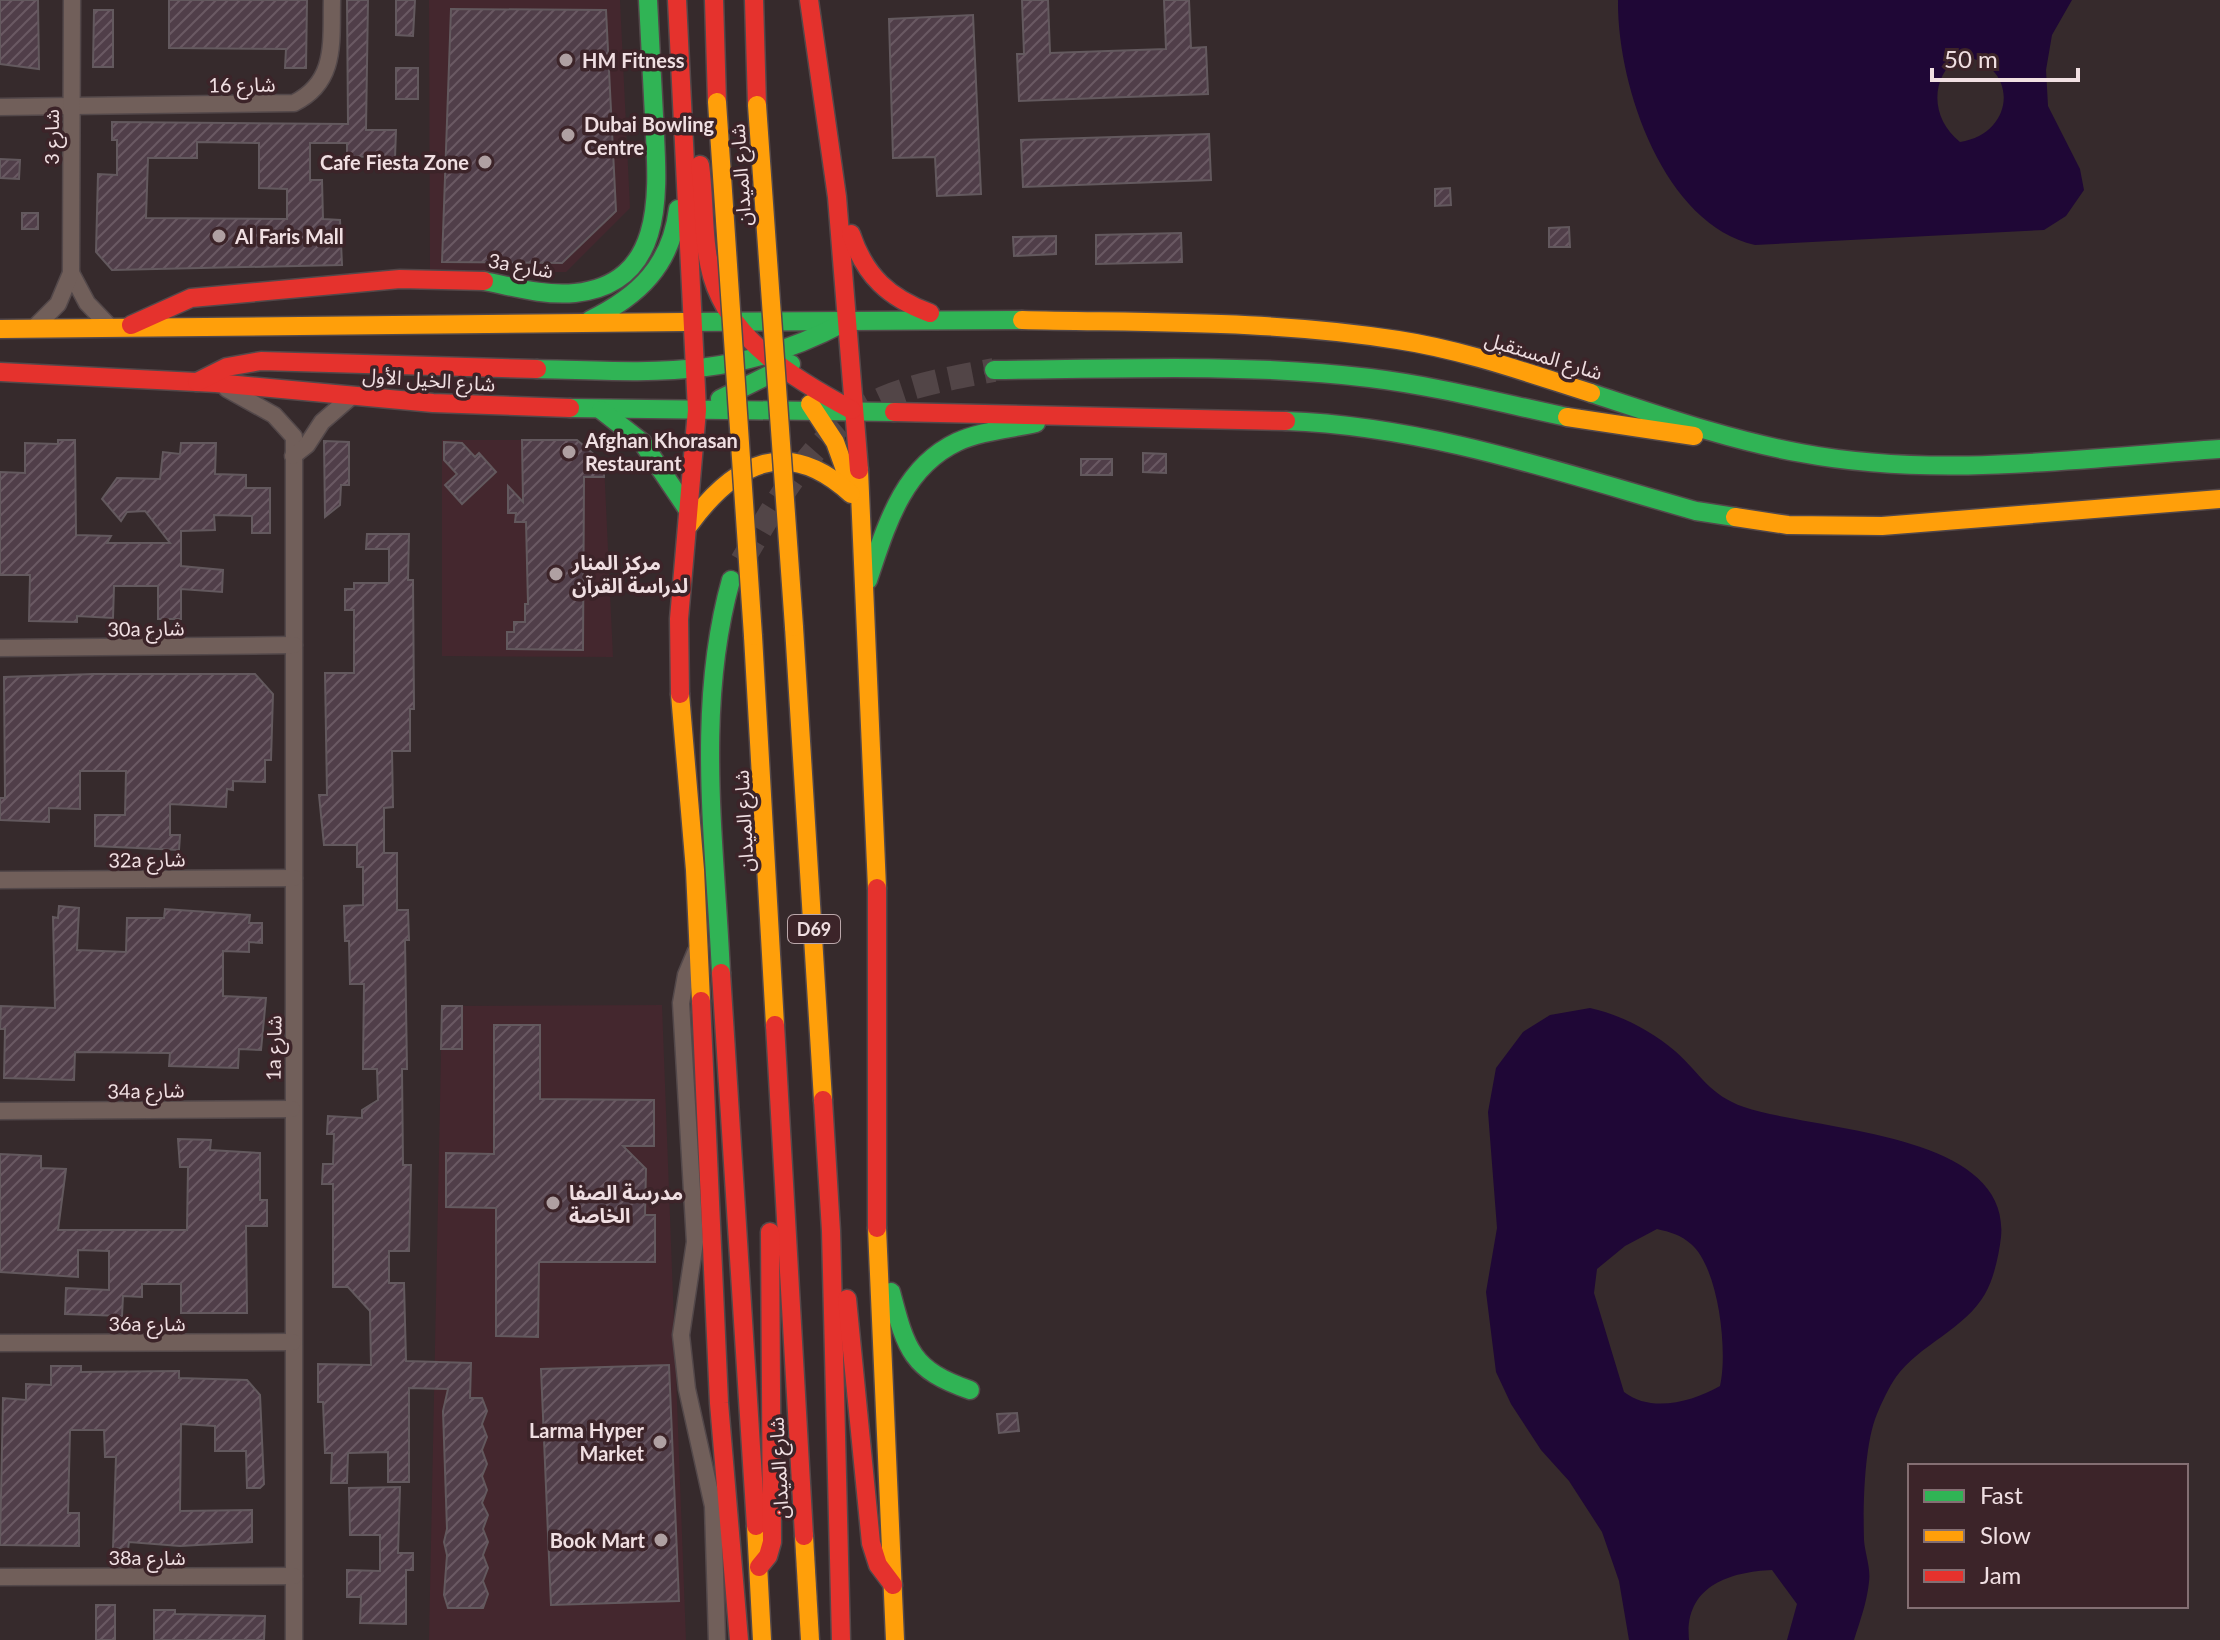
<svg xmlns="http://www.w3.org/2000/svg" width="2220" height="1640" font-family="Lato,'Noto Sans Arabic',sans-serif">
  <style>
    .built { fill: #44272e }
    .water { fill: #1f0736; fill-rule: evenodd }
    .building { fill: url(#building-hatch); stroke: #63595e; stroke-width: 2; fill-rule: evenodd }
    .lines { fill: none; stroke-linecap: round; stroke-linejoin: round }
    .secondary-tunnel { stroke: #524547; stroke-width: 24; stroke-dasharray: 24 12; stroke-linecap: butt }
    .street-casing { stroke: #53484a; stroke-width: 19 }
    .fast-casing { stroke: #53484a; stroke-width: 21 }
    .slow-casing { stroke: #53484a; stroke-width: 21 }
    .jam-casing { stroke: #53484a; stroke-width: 21 }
    .street { stroke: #715f5a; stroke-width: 16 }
    .fast { stroke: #30b455; stroke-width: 18 }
    .slow { stroke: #ff9f0a; stroke-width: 18 }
    .jam { stroke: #e5322d; stroke-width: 18 }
    .slow-bridge-casing { stroke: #53484a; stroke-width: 21; stroke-linecap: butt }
    .slow-bridge { stroke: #ff9f0a; stroke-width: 18 }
    .poi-dot { fill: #afa0a2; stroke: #3c2429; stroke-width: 3 }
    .labels { text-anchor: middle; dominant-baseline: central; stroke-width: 7; stroke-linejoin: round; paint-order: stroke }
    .shield { fill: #3c2429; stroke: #baa7aa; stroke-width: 2 }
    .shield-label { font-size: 18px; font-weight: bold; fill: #f0dfe2 }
    .poi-label { font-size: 20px; font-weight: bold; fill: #f0dfe2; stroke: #3c2429; text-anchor: start }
    .street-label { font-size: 20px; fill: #f0dfe2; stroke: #3c2429 }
  </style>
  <defs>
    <pattern id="building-hatch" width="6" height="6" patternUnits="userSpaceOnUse" patternTransform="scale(2)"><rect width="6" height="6" fill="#503e49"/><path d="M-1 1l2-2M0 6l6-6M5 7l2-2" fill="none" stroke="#6a5963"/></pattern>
  </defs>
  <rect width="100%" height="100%" fill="#362a2c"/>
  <g class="built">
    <path d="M429,0h191l10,208 -64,64h-136z"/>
    <path d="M442,440h135l27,23 9,194 -171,-1z"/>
    <path d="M662,1005l24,635h-257l13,-634z"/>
  </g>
  <g class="water">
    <path d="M1618,0h454l-20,35 -6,35 2,36 32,63 4,21 -18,26 -22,14 -289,15c-92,-21 -138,-160 -137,-245zM1959,56c60,5 59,77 1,86 -29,-23 -31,-63 -1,-86z"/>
    <path d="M1590,1008c31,7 60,22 85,43 26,23 34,44 69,56 69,24 267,24 257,130 -2,18 -7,41 -16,57 -20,35 -66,51 -89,83 -7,10 -14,25 -19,37 -13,31 -14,92 -13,126 1,14 7,28 5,42 -2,20 -9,39 -15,58h-67l10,-36 -25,-34c-44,2 -88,17 -83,70h-60l-10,-59 -17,-49 -33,-51 -28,-31 -30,-46 -15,-32 -10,-80 11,-64 -9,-116 8,-44 27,-36 27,-17zM1657,1229c13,3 24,6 34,15 28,24 37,108 29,142 -28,16 -69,27 -96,6l-30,-99 3,-24 28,-23z"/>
  </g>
  <g class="building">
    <path d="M0,0h38l1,69 -39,-5z"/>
    <path d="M169,0h138l-1,68h-21l1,-19 -117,-1z"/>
    <path d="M347,0h21l-2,130h30l-1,28 -48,-2v-13h-37v37h12l1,39 17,1 2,45 -230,5 -16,-18 2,-78 19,1v-35h-5v-18l236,2zM197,142l62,1v45l28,1v30l-141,-1 2,-60h49z"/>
    <path d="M396,0h19l-2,36 -17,-1z"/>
    <path d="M1022,0h26l2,53 116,-4 -2,-49h25l2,48 15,-1 2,47 -189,7 -2,-47h7z"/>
    <path d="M451,9l155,1 10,201 -54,52 -120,-1z"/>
    <path d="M94,10h19v57h-20z"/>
    <path d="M973,15l8,179 -44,2 -2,-39 -42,1 -4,-139z"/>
    <rect x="396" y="68" width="22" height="31"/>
    <path d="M1209,134l2,46 -188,7 -2,-47z"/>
    <path d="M0,159l20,1 -1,19 -19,-1z"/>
    <path d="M1450,188l1,17 -16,1v-17z"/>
    <rect x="22" y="213" width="16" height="16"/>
    <path d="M1569,227l1,20h-21v-19z"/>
    <path d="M1181,233l1,29 -86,2v-29z"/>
    <path d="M1056,236v18l-42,2 -1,-19z"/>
    <path d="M58,440h17l1,95 35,1 -4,7h63l-25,-32 -18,1 -6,9 -19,-22 15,-21 43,1 3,-27 17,2 1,-11h35l-1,31 31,1v13h24v45h-18v-17l-38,-1 1,15 -34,1v35l42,4 -1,22 -41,-3v30h-23v-33h-44l-1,32 -36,-2v6l-48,-1 1,-46h-30v-103l25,1v-30l33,1z"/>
    <path d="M522,440h55l27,23v14h-20l-1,173 -76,-1v-17h7v-10h11v-18h3l-2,-82h-11l1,-9h-8v-27l15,16z"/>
    <path d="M324,441l25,1v43h-8l-1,20 -15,12z"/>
    <path d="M444,442l18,1 13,14 4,-4 17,19 -34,32 -17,-19 12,-11 -13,-14z"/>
    <path d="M1143,453l23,1v19l-23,-1z"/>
    <rect x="1081" y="459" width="31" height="16"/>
    <path d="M367,534h42l-1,46h5l1,129h-4v42h-18l1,56 -9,1v45h13v57h11l1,30h-4l2,129h-5l1,96h8l-2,86h-20v32h15l2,78 65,2 -1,35h12l5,13 -5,13 5,13 -5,13 5,14 -5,12 5,14 -5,13 6,12 -5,14 5,13 -5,13 5,13 -5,13 5,13 -5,14h-35l-4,-13 3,-40 -3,-13 3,-13 -4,-118 5,-22 -39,-1v94h-21v-30l-40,1 -1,30h-16l1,-30h-7l-2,-51h-5v-38l53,1 -1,-54 -22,-24h-15v-103h-11l1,-20h10l1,-30h-7l1,-18 34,2v-8l16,-10 -1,-31h-14l1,-85h-14l-1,-43h-4l-1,-35 19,-1v-38h-6v-22h-33l-5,-50h8l-2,-122h29v-63h-9v-21h9v-6h35v-34h-23z"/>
    <path d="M94,674h161l18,20 -2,66h-6v22l-32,-1v9l-6,-1 -1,18 -56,-3v31h10l-1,15 -84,-4v-31h30l1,-44h-46v38l-31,-1v14l-49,-2v-22h5l-1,-121z"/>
    <path d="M59,906l20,2 -2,42 49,2 1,-34h37l1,-9 85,6 -1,8h13v20l-13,-1v10l-26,-1v45l43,2 -5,52 -22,-1 -1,19 -69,-2 1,-13 -95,-1 -1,28 -70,-2 1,-49h-5l1,-23 54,2 -2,-91 5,1z"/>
    <path d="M442,1006h20v43h-21z"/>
    <path d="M494,1025h46v74l114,1v46h-31l23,23 -1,46h10v47h-116l-1,75 -42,-1v-128l-50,-1v-54l48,1z"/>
    <path d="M178,1139l33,1 -1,10 50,3v47h7v26h-21l1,87h-66v-29h-39v13l-19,-1 -1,20 -57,-2 1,-26 43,2v-39l-31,-1v27l-78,-5v-118l41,2v12l25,1 -8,61h129l1,-63h-8z"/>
    <path d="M669,1365l10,236 -128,4 -10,-236z"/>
    <path d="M51,1366h30v6l98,-1v7l68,2 13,15 4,89 -4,4h-13l-1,-37h-31v-25l-34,-2 -1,87 72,-1v32l-72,4 -51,-4 -1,7 -15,-1 3,-91h-11l-1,-27h-34l-2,83h11v33l-79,-1 3,-147 23,2v-16l25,1z"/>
    <path d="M1017,1413l2,18 -20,2 -2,-19z"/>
    <path d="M400,1487l-2,66h15v17h-7v54l-46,-1 1,-26h-14v-27l33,1v-36h-30l-1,-47z"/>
    <rect x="96" y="1605" width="19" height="35"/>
    <path d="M154,1610h21v4l90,2 -1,24h-110z"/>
  </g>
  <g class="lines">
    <path class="secondary-tunnel" d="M742,561c36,-61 75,-135 144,-164 35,-14 71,-20 108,-27"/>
    <g class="street-casing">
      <g id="street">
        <path d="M0,107l294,-4c43,-21 37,-61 38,-103"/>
        <path d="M71,273l16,30 23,24"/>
        <path d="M34,328l24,-24 13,-31 1,-273"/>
        <path d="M227,389l47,26 20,22v1203"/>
        <path d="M293,456l14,-11 15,-23 30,-26"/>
        <path d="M0,648l294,-3"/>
        <path d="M0,880l294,-2"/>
        <path d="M696,951l-10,24 -5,28 14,239 -14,93 6,54 26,117 4,134"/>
        <path d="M0,1111l292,-2"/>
        <path d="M0,1343l293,-1"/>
        <path d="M0,1577l294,-1"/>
      </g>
    </g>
    <g class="fast-casing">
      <g id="fast">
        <path d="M484,281c30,6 60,15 91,12 95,-10 82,-109 79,-177 -2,-39 -4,-77 -6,-116"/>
        <path d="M590,320c49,-24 81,-55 88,-111"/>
        <path d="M684,322l338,-2"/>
        <path d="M537,369c116,3 199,11 306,-46"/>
        <path d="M994,370c125,-1 252,-7 376,8 66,8 131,25 197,39"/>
        <path d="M1591,393c70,23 138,47 210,60 137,26 281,5 419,-4"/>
        <path d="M720,399l71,-35"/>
        <path d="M570,408l324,4"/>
        <path d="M601,410l41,32 48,71"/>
        <path d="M1286,421c141,5 276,52 410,90l39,6"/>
        <path d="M868,580c18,-53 34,-112 89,-138 24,-11 53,-13 79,-19"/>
        <path d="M721,973c-6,-131 -26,-265 10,-393"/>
        <path d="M891,1292c15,57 20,78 79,98"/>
      </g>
    </g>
    <g class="slow-casing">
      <g id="slow">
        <path d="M1022,320c125,3 251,0 376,20 66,10 130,33 193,53"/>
        <path d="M0,329l684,-7"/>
        <path d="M810,404l25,38 18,50"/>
        <path d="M1567,417l127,19"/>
        <path d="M859,470l18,418"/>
        <path d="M1735,517l53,8 94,1 338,-27"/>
        <path d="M689,525c45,-62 98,-90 162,-31"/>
        <path d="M794,627l29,473"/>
        <path d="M753,636l22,389"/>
        <path d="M680,694l15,176 6,131"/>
        <path d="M877,1228l18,412"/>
        <path d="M756,1526l6,114"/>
        <path d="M804,1536l6,104"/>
      </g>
    </g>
    <g class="jam-casing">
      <g id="jam">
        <path d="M677,0l20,410 -18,209 1,75"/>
        <path d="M714,0l3,102"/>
        <path d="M754,0l3,105"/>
        <path d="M809,0l28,197 22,273"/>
        <path d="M700,165c5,36 2,76 12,111 19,66 84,104 140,134"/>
        <path d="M851,234c14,42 38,64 79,79"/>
        <path d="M131,325l60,-27 209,-19 84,2"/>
        <path d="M0,372l216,11 217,20 137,5"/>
        <path d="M197,382l30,-15 34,-6 276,8"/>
        <path d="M894,412l392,9"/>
        <path d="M877,888v340"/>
        <path d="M721,973l35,553"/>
        <path d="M701,1001l18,402 20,237"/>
        <path d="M775,1025l29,511"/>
        <path d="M823,1100l8,131 10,409"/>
        <path d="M847,1299l24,244 7,22 15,20"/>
        <path d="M759,1567l9,-11 4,-14 -2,-310"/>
      </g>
    </g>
    <use href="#street" class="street"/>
    <use href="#fast" class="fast"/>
    <use href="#slow" class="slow"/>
    <use href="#jam" class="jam"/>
    <g class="slow-bridge-casing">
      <g id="slow-bridge">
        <path d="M717,102l36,534"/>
        <path d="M757,105l37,522"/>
      </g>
    </g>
    <use href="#slow-bridge" class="slow-bridge"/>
  </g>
  <g class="poi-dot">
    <circle cx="566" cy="60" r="8"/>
    <circle cx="568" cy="135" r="8"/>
    <circle cx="485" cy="162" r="8"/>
    <circle cx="219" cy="236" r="8"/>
    <circle cx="569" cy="452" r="8"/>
    <circle cx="556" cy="574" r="8"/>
    <circle cx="553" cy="1203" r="8"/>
    <circle cx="660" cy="1442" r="8"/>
    <circle cx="661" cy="1540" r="8"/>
  </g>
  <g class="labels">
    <rect class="shield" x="788" y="915" width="52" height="28" rx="6"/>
    <g class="shield-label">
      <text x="814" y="929">D69</text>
    </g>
    <g class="poi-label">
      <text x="582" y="60">HM Fitness</text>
      <text x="584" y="124">Dubai Bowling<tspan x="584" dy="23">Centre</tspan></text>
      <text x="469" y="162" text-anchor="end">Cafe Fiesta Zone</text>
      <text x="235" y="236">Al Faris Mall</text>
      <text x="585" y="440">Afghan Khorasan<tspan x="585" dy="23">Restaurant</tspan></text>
      <text x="572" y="562">مركز المنار<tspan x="572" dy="23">لدراسة القرآن</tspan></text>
      <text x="569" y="1192">مدرسة الصفا<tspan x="569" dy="23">الخاصة</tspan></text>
      <text x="644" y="1430" text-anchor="end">Larma Hyper<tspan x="644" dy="23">Market</tspan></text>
      <text x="645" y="1540" text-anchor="end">Book Mart</text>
    </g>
    <g class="street-label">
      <text transform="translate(242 84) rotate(-1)">شارع 16</text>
      <text transform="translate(51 137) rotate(-90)">شارع 3</text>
      <text transform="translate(740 175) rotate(-94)">شارع الميدان</text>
      <text transform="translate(521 265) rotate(10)">3a شارع</text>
      <text transform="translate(1544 355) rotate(17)">شارع المستقبل</text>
      <text transform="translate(429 379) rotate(4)">شارع الخيل الأول</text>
      <text transform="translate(146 628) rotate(-1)">30a شارع</text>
      <text transform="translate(743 821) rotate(-93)">شارع الميدان</text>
      <text transform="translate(147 859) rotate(-1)">32a شارع</text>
      <text transform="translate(273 1048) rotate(-89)">1a شارع</text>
      <text transform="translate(146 1090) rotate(-1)">34a شارع</text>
      <text x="147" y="1323">36a شارع</text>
      <text transform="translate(778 1468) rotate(-93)">شارع الميدان</text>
      <text x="147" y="1557">38a شارع</text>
    </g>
  </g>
  <rect x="1908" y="1464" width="280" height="144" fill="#3c2429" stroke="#846f73" stroke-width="2"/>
  <rect x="1924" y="1490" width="40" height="12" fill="#30b455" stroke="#846f73" stroke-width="2"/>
  <text x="1980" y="1504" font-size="24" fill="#f0dfe2">Fast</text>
  <rect x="1924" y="1530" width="40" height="12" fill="#ff9f0a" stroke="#846f73" stroke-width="2"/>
  <text x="1980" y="1544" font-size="24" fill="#f0dfe2">Slow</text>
  <rect x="1924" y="1570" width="40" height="12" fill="#e5322d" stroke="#846f73" stroke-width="2"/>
  <text x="1980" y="1584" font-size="24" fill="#f0dfe2">Jam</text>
  <path d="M1932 68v12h146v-12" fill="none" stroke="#f0dfe2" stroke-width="4"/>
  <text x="1944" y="68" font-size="24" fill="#f0dfe2" stroke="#3c2429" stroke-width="6" paint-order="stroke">50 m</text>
</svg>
